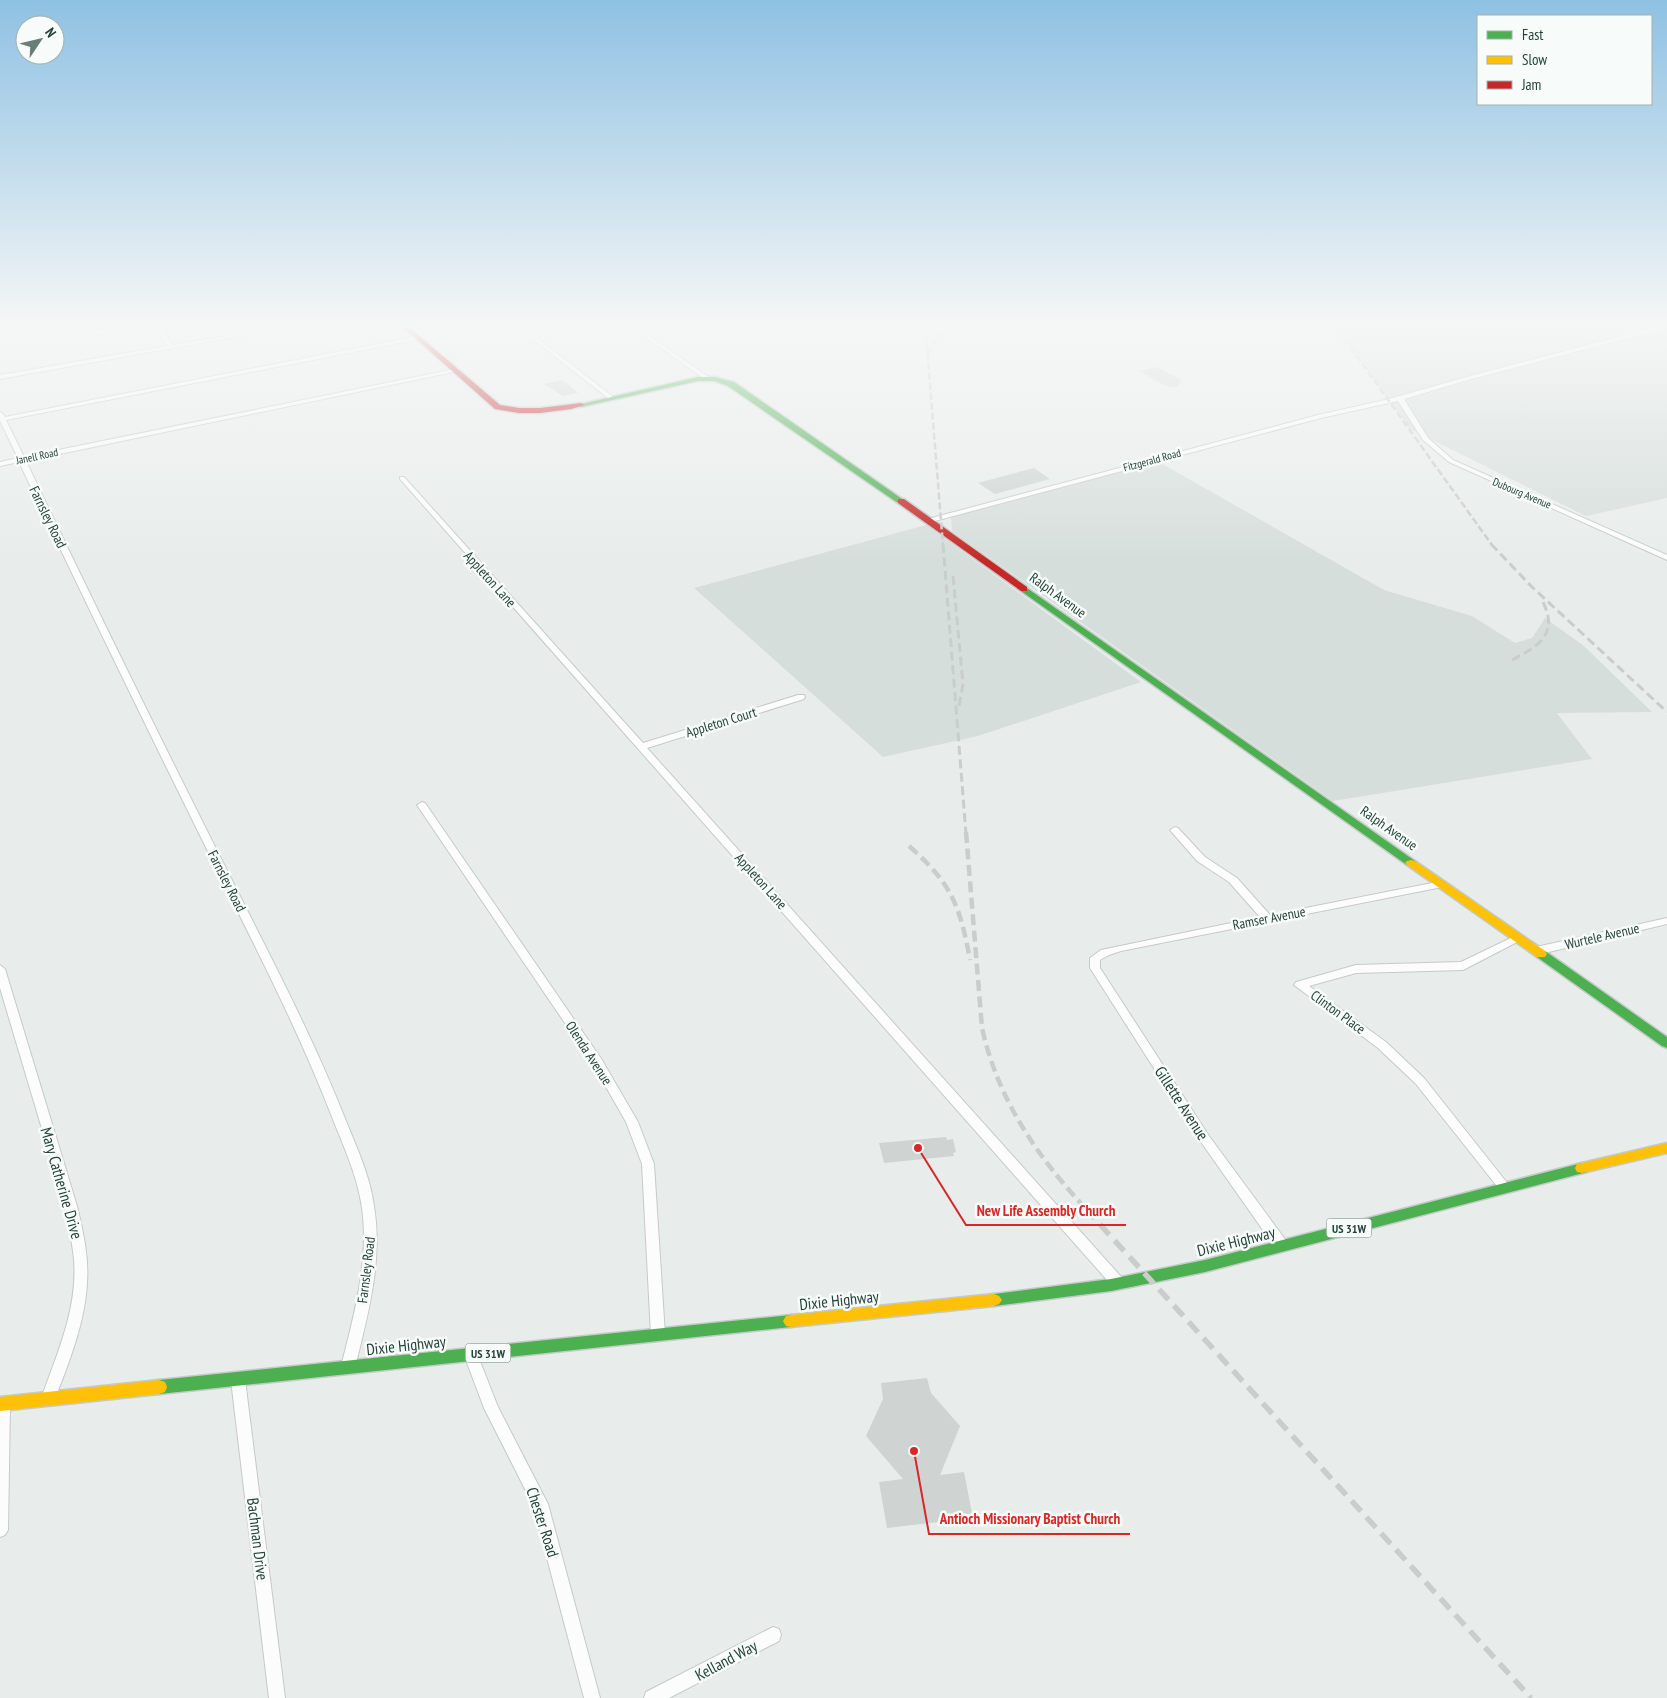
<svg xmlns="http://www.w3.org/2000/svg" width="1667" height="1698" font-family="'PT Sans Narrow',sans-serif">
  <style>
    .built { fill: #d6dedb }
    .building { fill: #cfd4d2 }
    .lines { fill: none; stroke-linecap: round; stroke-linejoin: round }
    .street-casing { stroke: #c5cac8; stroke-width: 2 }
    .fast-casing { stroke: #c3cbc8; stroke-width: 3 }
    .slow-casing { stroke: #c3cbc8; stroke-width: 3 }
    .jam-casing { stroke: #c3cbc8; stroke-width: 3 }
    .street { fill: #fcfcfc; fill-rule: evenodd }
    .fast { fill: #4caf50; fill-rule: evenodd }
    .slow { fill: #ffc107; fill-rule: evenodd }
    .jam { fill: #c62828; fill-rule: evenodd }
    .rail-far3 { stroke: #c9cdcc; stroke-width: 2.5; stroke-dasharray: 7 3; stroke-linecap: butt }
    .rail-far2 { stroke: #c9cdcc; stroke-width: 3; stroke-dasharray: 9 4.5; stroke-linecap: butt }
    .rail-far1 { stroke: #c9cdcc; stroke-width: 4.5; stroke-dasharray: 11 5.5; stroke-linecap: butt }
    .rail { stroke: #c9cdcc; stroke-width: 5.5; stroke-dasharray: 14 8; stroke-linecap: butt }
    .labels { text-anchor: middle; dominant-baseline: central; stroke-width: 5; stroke-linejoin: round; paint-order: stroke }
    .far-street-label { font-size: 11px; fill: #24423a; stroke: #f7fbf9 }
    .shield { fill: #f7fbf9; stroke: #637a73; stroke-width: 1 }
    .shield-label { font-size: 12px; font-weight: bold; fill: #24423a }
    .street-label { font-size: 14px; fill: #24423a; stroke: #f7fbf9 }
    .near-street-label { font-size: 16px; fill: #24423a; stroke: #f7fbf9 }
    .leader { fill: none; stroke: #d62828; stroke-width: 2 }
    .callout-dot { fill: #d62828; stroke: #f7fbf9; stroke-width: 2 }
    .callout-label { font-size: 15px; text-anchor: middle; font-weight: bold; fill: #d62828; stroke: #f7fbf9; stroke-width: 5; stroke-linejoin: round; paint-order: stroke }
  </style>
  <rect width="100%" height="100%" fill="#e8edeb"/>
  <g class="built">
    <path d="M1333,323h334v175l-81,18 -176,-87z"/>
    <path d="M1157,461l227,129 88,26 43,27 17,-5 13,-20 39,28 68,66 -95,1 35,46 -259,42 -381,-270 -1,-14z"/>
    <path d="M926,525l215,157 -163,54 -95,21 -189,-169z"/>
  </g>
  <g class="building">
    <path d="M1157,367l24,13 -4,7 -11,-1 -27,-15z"/>
    <path d="M562,380l6,4 10,9 -15,3 -19,-12z"/>
    <path d="M1034,468l16,11 -55,15 -17,-11z"/>
    <path d="M946,1137l1,3 6,-1 3,13 -3,1 1,3 -70,7 -5,-20z"/>
    <path d="M927,1378l4,15 29,33 -20,49 24,-3 9,46 -86,10 -8,-46 24,-3 -37,-43 17,-37 -2,-16z"/>
  </g>
  <g class="lines">
    <g class="street-casing">
      <g id="street">
        <path d="M82,323h6l4,6 6,2 53,-8h12l-4,2 14,20 128,-22h11l-312,56v-4l167,-29 -13,-20 -56,9 -10,-4z"/>
        <path d="M512,323h6l94,73v2h-4z"/>
        <path d="M625,323h6l79,55 -5,1z"/>
        <path d="M1667,324v4l-196,51 -67,20 24,39 25,22 214,95v5l-218,-98 -26,-22 -25,-39 -77,17 -390,104h-3l-4,-2 394,-105 71,-16 78,-22z"/>
        <path d="M418,336l2,1v2l-414,81 18,37 431,-88 3,2 -432,90c71,149 144,297 219,445 36,71 72,141 101,215 11,27 24,55 28,85 9,54 -6,109 -19,161l-2,4 -5,2 -5,-2 -2,-4c13,-53 30,-110 20,-165 -5,-29 -18,-57 -29,-85 -29,-75 -65,-147 -101,-219 -72,-145 -143,-290 -212,-436l-19,4v-4l18,-4 -18,-37v-9l2,1 3,4z"/>
        <path d="M400,477h4l239,266 155,-48h6l1,2 -1,2 -157,49 477,532 2,4 -2,4 -5,1 -5,-1 -714,-809z"/>
        <path d="M422,802l3,1 177,257 36,62 16,42 11,171 -2,4 -5,2 -5,-2 -2,-4 -9,-171 -16,-42 -32,-56 -177,-261z"/>
        <path d="M1175,827l3,1 27,29 32,21 33,37 172,-34 5,3 -5,3 -321,64 -12,4 -9,5v8l109,168 78,106 2,4 -2,4 -5,1 -5,-1 -76,-108 -111,-174v-10l11,-8 159,-33 -31,-35 -32,-21 -27,-31z"/>
        <path d="M1667,918v6l-131,31 -5,-4 5,-4z"/>
        <path d="M1517,935l4,1 1,2 -1,2 -58,30 -107,3 -47,13 77,56 38,36 84,106 2,3 -2,3 -4,2 -4,-2 -84,-106 -38,-36 -84,-63 2,-3 60,-17 105,-3z"/>
        <path d="M0,965l5,4 72,237c6,25 12,51 10,77 -2,40 -18,79 -32,116l-2,4 -5,2 -5,-2 -2,-4c16,-45 37,-91 33,-140 -2,-18 -6,-36 -9,-53l-65,-218z"/>
        <path d="M471,1349l5,2 22,56 50,97 52,194h-16l-51,-193 -49,-97 -20,-53 2,-4z"/>
        <path d="M238,1374l5,2 2,4 40,318h-16l-38,-318 2,-4z"/>
        <path d="M3,1398l5,2 2,4 -2,126 -3,5 -5,2v-138z"/>
        <path d="M773,1627l6,2 2,6 -2,6 -110,57h-25l2,-6z"/>
      </g>
    </g>
    <g class="fast-casing">
      <g id="fast">
        <path d="M698,377h17l19,5 171,119 -7,2 -170,-117 -14,-5h-16l-117,26 -4,-2z"/>
        <path d="M1024,586l391,275 2,2 -2,2h-8l-386,-274 -1,-2z"/>
        <path d="M1541,950l4,1 122,86v11l-5,-2 -125,-89 -2,-3 2,-3z"/>
        <path d="M1582,1163l5,1 2,4 -2,4 -382,100 -94,19 -117,15 -5,-2 -3,-4 3,-4 5,-2 117,-15 94,-19z"/>
        <path d="M791,1315l5,1 3,5 -3,5 -5,1 -632,67 -6,-2 -2,-5 2,-5 6,-2z"/>
      </g>
    </g>
    <g class="slow-casing">
      <g id="slow">
        <path d="M1411,860l4,1 130,90 2,3 -2,3h-8l-130,-92 -2,-2 2,-2z"/>
        <path d="M1667,1143v10l-85,20 -5,-1 -2,-4 2,-4 5,-1z"/>
        <path d="M994,1294l5,2 3,4 -3,4 -5,2 -203,21 -5,-1 -3,-5 3,-5 5,-1z"/>
        <path d="M159,1380l6,2 2,5 -2,5 -6,2 -159,17v-14z"/>
      </g>
    </g>
    <g class="jam-casing">
      <g id="jam">
        <path d="M398,323h6l96,82 19,3h21l41,-5 4,2 -14,4 -31,4h-21l-24,-4z"/>
        <path d="M898,499h6l123,88v4h-6l-123,-88z"/>
      </g>
    </g>
    <use href="#street" class="street"/>
    <use href="#fast" class="fast"/>
    <use href="#slow" class="slow"/>
    <use href="#jam" class="jam"/>
    <g class="rail-far3">
      <path d="M925,323l18,222"/>
      <path d="M1333,323l159,222"/>
      <path d="M928,353l12,-19 19,-11"/>
    </g>
    <g class="rail-far2">
      <path d="M943,544l23,290"/>
      <path d="M1491,544l40,42 136,126"/>
      <path d="M953,576l10,108 -4,23"/>
      <path d="M1512,660c26,-14 47,-25 31,-58"/>
    </g>
    <g class="rail-far1">
      <path d="M966,832l16,196c16,72 55,128 104,181"/>
      <path d="M909,846c42,37 51,59 61,114"/>
    </g>
    <path class="rail" d="M1085,1208l446,490"/>
  </g>
  <linearGradient id="sky" x2="0" y2="1"><stop stop-color="#8fc1e3"/><stop offset="0.58" stop-color="#f5f7f6"/><stop offset="1" stop-color="#f5f7f6" stop-opacity="0"/></linearGradient>
  <rect width="1667" height="560" fill="url(#sky)"/>
  <g class="labels">
    <g class="far-street-label">
      <text transform="translate(37 456) rotate(-12)">Janell Road</text>
      <text transform="translate(1152 460) rotate(-15)">Fitzgerald Road</text>
      <text transform="translate(1522 493) rotate(23)">Dubourg Avenue</text>
    </g>
    <g class="shield">
      <rect x="1326.5" y="1218.5" width="45" height="19" rx="4"/>
      <rect x="465.5" y="1343.5" width="45" height="19" rx="4"/>
    </g>
    <g class="shield-label">
      <text x="1349" y="1228">US 31W</text>
      <text x="488" y="1353">US 31W</text>
    </g>
    <g class="street-label">
      <text transform="translate(48 517) rotate(64)">Farnsley Road</text>
      <text transform="translate(490 579) rotate(48)">Appleton Lane</text>
      <text transform="translate(1058 595) rotate(36)">Ralph Avenue</text>
      <text transform="translate(721 722) rotate(-17)">Appleton Court</text>
      <text transform="translate(1389 828) rotate(35)">Ralph Avenue</text>
      <text transform="translate(227 881) rotate(63)">Farnsley Road</text>
      <text transform="translate(761 881) rotate(48)">Appleton Lane</text>
      <text transform="translate(1269 918) rotate(-11)">Ramser Avenue</text>
      <text transform="translate(1602 936) rotate(-13)">Wurtele Avenue</text>
      <text transform="translate(1338 1012) rotate(36)">Clinton Place</text>
      <text transform="translate(589 1053) rotate(57)">Olenda Avenue</text>
      <text transform="translate(366 1270) rotate(-83)">Farnsley Road</text>
    </g>
    <g class="near-street-label">
      <text transform="translate(1182 1103) rotate(57)">Gillette Avenue</text>
      <text transform="translate(62 1183) rotate(74)">Mary Catherine Drive</text>
      <text transform="translate(1236 1241) rotate(-14)">Dixie Highway</text>
      <text transform="translate(839 1300) rotate(-6)">Dixie Highway</text>
      <text transform="translate(406 1345) rotate(-6)">Dixie Highway</text>
      <text transform="translate(543 1522) rotate(72)">Chester Road</text>
      <text transform="translate(258 1539) rotate(83)">Bachman Drive</text>
      <text transform="translate(726 1660) rotate(-28)">Kelland Way</text>
    </g>
  </g>
  <path class="leader" d="M918 1148L966 1225H1126M914 1451L929 1534H1130"/>
  <g class="callout-dot">
    <circle cx="918" cy="1148" r="5"/>
    <circle cx="914" cy="1451" r="5"/>
  </g>
  <g class="callout-label">
    <text x="1046" y="1216">New Life Assembly Church</text>
    <text x="1030" y="1524">Antioch Missionary Baptist Church</text>
  </g>
  <rect x="1477" y="15" width="175" height="90" fill="#f7fbf9" stroke="#a3b1ad"/>
  <rect x="1487" y="31" width="25" height="8" fill="#4caf50" stroke="#a3b1ad"/>
  <text x="1522" y="40" font-size="15" fill="#24423a">Fast</text>
  <rect x="1487" y="56" width="25" height="8" fill="#ffc107" stroke="#a3b1ad"/>
  <text x="1522" y="65" font-size="15" fill="#24423a">Slow</text>
  <rect x="1487" y="81" width="25" height="8" fill="#c62828" stroke="#a3b1ad"/>
  <text x="1522" y="90" font-size="15" fill="#24423a">Jam</text>
  <g transform="translate(40 40) rotate(55)"><circle r="24" fill="#f7fbf9" stroke="#a3b1ad"/>
  <path d="M0-4L9 19L0 12L-9 19Z" fill="#697e78"/>
  <text y="-8" font-size="14" font-weight="bold" text-anchor="middle" fill="#24423a">N</text>
  </g>
</svg>
